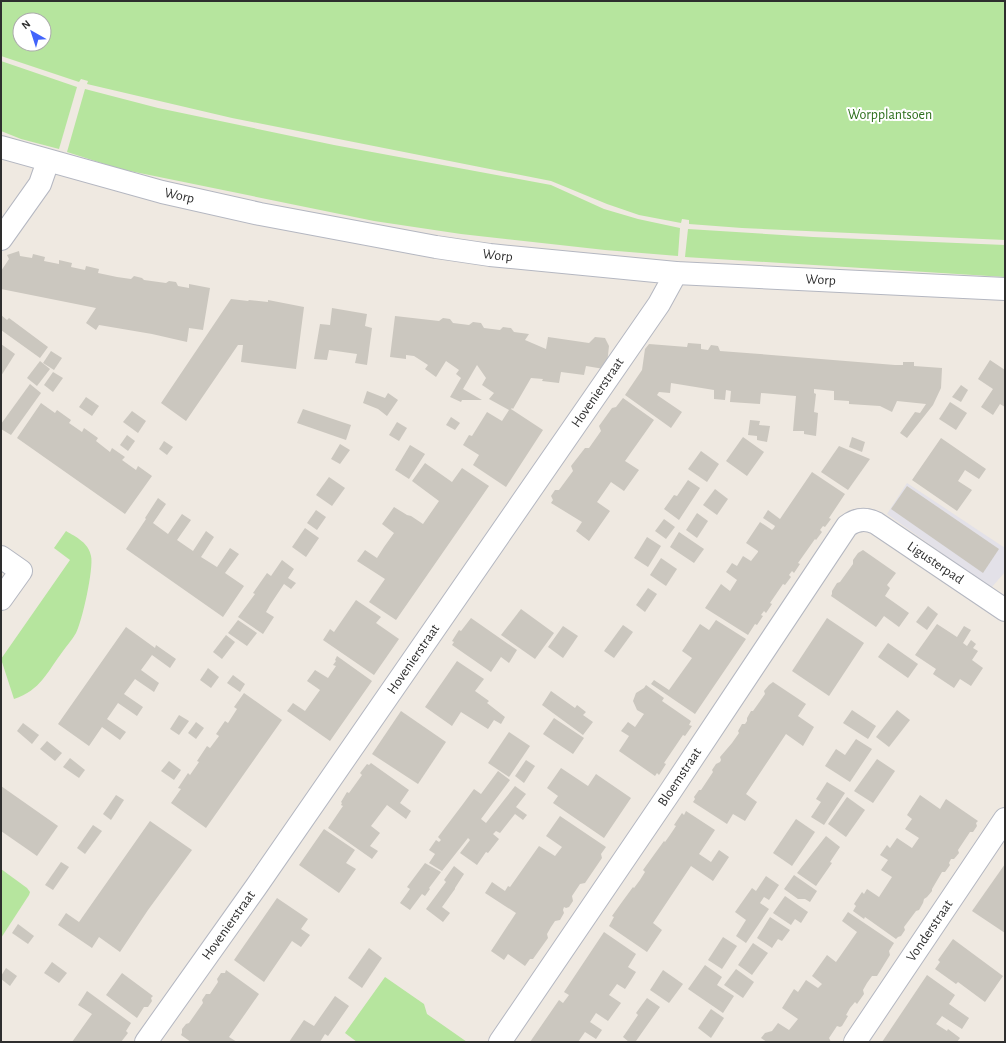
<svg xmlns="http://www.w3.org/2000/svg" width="1006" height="1043" font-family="'Alegreya Sans',sans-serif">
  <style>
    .industrial { fill: #e3e1e8 }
    .green { fill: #b6e59e; fill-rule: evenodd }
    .building { fill: #cbc7bf }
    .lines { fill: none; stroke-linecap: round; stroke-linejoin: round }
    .minor-casing { stroke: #b4b7c1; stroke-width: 24 }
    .tertiary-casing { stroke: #b4b7c1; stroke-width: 24 }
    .minor { stroke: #fff; stroke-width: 22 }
    .tertiary { stroke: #fff; stroke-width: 22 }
    .labels { text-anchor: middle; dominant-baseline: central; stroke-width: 4; stroke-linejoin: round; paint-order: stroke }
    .park-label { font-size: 14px; fill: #2c6e1b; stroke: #fff }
    .street-label { font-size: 14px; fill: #2e2e2e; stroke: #fff }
  </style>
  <rect width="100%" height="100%" fill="#efe9e1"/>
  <path class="industrial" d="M907,483l98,65v24l-14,16 -104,-74z"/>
  <g class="green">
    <path d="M1,1h1004v239l-263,-12 -53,-4v-4l-7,-1 -1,4 -42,-8 -32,-11 -56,-23 -319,-63 -145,-34 1,-3 -7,-2 -2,3 -78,-26zM20,20h24v24h-24z"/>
    <path d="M1,61l76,26 -18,62 -38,-10 -20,-8z"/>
    <path d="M85,89l73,19 176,37 217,40 53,24 34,10 42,9 -2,28 -73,-6 -144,-16 -87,-13 -254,-52 -53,-17z"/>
    <path d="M688,229l125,8 192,8v32l-320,-20z"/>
    <path d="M66,531c10,6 23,12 25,25 3,12 -9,66 -15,77 -4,7 -9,12 -13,18 -16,21 -22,39 -49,48l-13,-40 69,-99 -16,-12z"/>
    <path d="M1,869l26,19 3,4 -1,3 -28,43z"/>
    <path d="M385,977l39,27 3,10 40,28h-110l-12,-9z"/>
  </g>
  <g class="building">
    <path d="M19,251l1,5 12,2 1,-4 12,3 -1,4 15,3v-4l13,3 -1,4 14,3 1,-4 13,3 -1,4 19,4 14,2 3,-3 8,2 2,2 22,3 3,-2 7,1 2,4 11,2v-4l21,4 -7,42 -14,-2 -2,14 -35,-8 -53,-9 -3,5 -10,-7 10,-15 -95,-19v-18l8,-12 -2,-4z"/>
    <path d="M231,299l17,2 1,-1 19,2v-2l36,7 -8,62 -55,-7 2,-17h-5l-52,76 -25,-18z"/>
    <path d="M332,308l35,6 -2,12 7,2 -5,37 -12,-2 2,-9 -28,-4 -2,10 -13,-1 6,-35 10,1z"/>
    <path d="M1,315l6,5 2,-2 39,29 -8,11 -39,-28z"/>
    <path d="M395,316l44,5 4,-3 7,1 3,4 16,2 4,-3 8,1 3,5 16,2 3,-3 8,1 3,4 15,2 -4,6 21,9 2,-12 41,6 6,-6 10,1 4,8 -2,18 -3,5 -18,-3 -2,9 -23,-3 -2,11 -17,-2 1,-2 -12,-1 -18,31 -1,-1 -1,1 32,21 -37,57 -33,-22 6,-10 -16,-10 6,-10 3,1 15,-24 15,9 7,-11 -20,-11 5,-6 -12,-8 4,-7 -9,-13 -14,24 19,11h-20l-1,2 -11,-5 11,-19 -5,-4 3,-4 -13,-9 -10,16 -11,-8 3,-4 -14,-9 -8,-1v4l-16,-2z"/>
    <path d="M688,343l13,1v5l7,1 3,-5 7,1 2,5 40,3 135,11h8v-3h11v4l28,2 -1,20 -8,17 -26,33 -7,-5 15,-21 5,1 6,-9 -29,-3 -5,11 -12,-6 -31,-2v-3l-15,-1v-9l-20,-2v4l2,1 -2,18 4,1 -2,23 -12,-2v-3h-11l3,-35 -35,-3 -1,11 -30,-2 1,-11 -5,-1 -1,10 -11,-1v-9l-43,-7 -1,10 -11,-1 -2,3 25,17 -11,16 -46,-33 17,-25 3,-21 4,-5 38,3z"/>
    <path d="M1,344l14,10 -14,22z"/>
    <path d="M51,351l11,7 -8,12 -11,-7z"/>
    <path d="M990,360l15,10v37l-5,-3 -7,11 -12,-8 12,-18 -15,-10z"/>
    <path d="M40,361l10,8 -13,17 -10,-8z"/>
    <path d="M53,372l10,6 -10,14 -9,-7z"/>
    <path d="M30,384l11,9 -30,42 -10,-6v-5z"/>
    <path d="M961,385l7,5 -7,12 -9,-5z"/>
    <path d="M367,391l18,7 3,-5 10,7 -11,16 -9,-7 -15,-6z"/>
    <path d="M86,397l13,9 -7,10 -13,-9z"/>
    <path d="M623,398l31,22 -29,41 14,9 -15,21 -13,-9 -14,20 13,9 -21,30 -13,-10 6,-9 -31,-19 2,-3 -2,-4 4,-6h4l14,-19 -2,-5 14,-18h4l12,-17 -2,-5 13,-18 4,-1z"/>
    <path d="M950,402l17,11 -11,17 -17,-11z"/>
    <path d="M41,403l14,10 2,-3 14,10 -2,3 13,9 2,-4 14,10 -2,3 14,11 2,-4 13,9 -3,3 14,10 2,-4 14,10 -27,38 -108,-76z"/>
    <path d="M303,409l48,16 -5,15 -49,-17z"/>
    <path d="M132,411l14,10 -8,12 -15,-11z"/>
    <path d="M451,417l9,6 -5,7 -9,-5z"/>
    <path d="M750,420l10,1 -1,4 11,1 -3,16 -10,-2v-4l-9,-1z"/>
    <path d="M397,422l10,6 -8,13 -10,-6z"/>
    <path d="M127,435l8,6 -7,10 -8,-6z"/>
    <path d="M743,437l21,15 -17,24 -21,-15z"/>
    <path d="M852,437l13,5 -3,10 -13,-5z"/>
    <path d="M941,438l45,31 -7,10 -14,-9 -7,11 14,9 -15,21 -45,-31z"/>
    <path d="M164,441l9,6 -6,8 -8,-6z"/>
    <path d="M340,444l10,6 -10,14 -9,-5z"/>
    <path d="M410,445l15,9 -16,25 -14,-9z"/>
    <path d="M839,446l31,13 -22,31 -27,-18z"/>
    <path d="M701,451l18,13 -12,18 -19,-13z"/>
    <path d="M425,463l27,19 10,-14 27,18 -93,134 -27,-18 16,-23 -28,-18 8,-11 12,8 7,-11 10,-14 -12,-9 12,-17 13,8 4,1 12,8 16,-23 -27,-20z"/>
    <path d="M812,472l33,22 -16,24 2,1 -6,8 -2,-1 -3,4 2,2 -6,8 -1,-1 -17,24 2,1 -6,9 -2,-2 -3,4 2,2 -6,8 -2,-1 -13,19 2,1 -6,9 -2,-2 -3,4 2,1 -6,9 -2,-1 -7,11 -43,-27 16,-24 9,7 7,-11 -11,-8 6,-9 5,3 6,-10 8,5 7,-9v-1l-12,-8 14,-21 12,8 2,-2 1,-2 -12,-8 5,-8 12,9z"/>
    <path d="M329,477l16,11 -13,18 -16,-11z"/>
    <path d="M688,480l12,8 -21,32 -15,-11 10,-14 3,1z"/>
    <path d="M907,486l92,63 -16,24 -92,-64z"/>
    <path d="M715,489l13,10 -11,16 -14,-10z"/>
    <path d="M158,498l8,6 -13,19 15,11 14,-20 9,6 -14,20 16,11 13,-20 8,6 -13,20 16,10 13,-19 9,6 -14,19 19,13 -21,31 -97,-68 20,-30 -1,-1z"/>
    <path d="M316,510l10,7 -9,13 -10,-7z"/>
    <path d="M697,513l11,8 -11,17 -11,-8z"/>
    <path d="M664,519l11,8 -9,12 -11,-8z"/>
    <path d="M305,528l14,10 -13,19 -14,-10z"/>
    <path d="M679,532l25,17 -10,14 -24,-16z"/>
    <path d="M647,537l14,9 -13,21 -14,-9z"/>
    <path d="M863,550l33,23 -9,12 3,3 -5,8 24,17 -10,14 -15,-11 -8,11 -45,-31 1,-2v-3l5,-8 3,-1 13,-18v-4l5,-7z"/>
    <path d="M661,558l16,11 -11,17 -16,-11z"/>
    <path d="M282,560l12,9 -6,9 8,5 -5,6 -7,-5 -14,21 -4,7 8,5 -11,17 -25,-17 17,-23 -2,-1 14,-20 4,3z"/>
    <path d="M648,588l9,6 -12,18 -9,-7z"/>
    <path d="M356,600l25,17 -5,6 23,16 -25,36 -51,-35 7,-11 4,3z"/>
    <path d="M928,606l10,8 -11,16 -11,-8z"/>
    <path d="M521,609l33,24 -19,26 -34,-24z"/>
    <path d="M471,618l46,32 -8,13 -8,-6 -10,15 -39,-27 2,-3 -2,-1 7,-11 2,1z"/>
    <path d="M827,618l37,25 -35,53 -37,-25z"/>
    <path d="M238,620l19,13 -10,13 -19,-13z"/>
    <path d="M716,620l30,19 -51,75 -44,-30 3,-4 15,10 23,-32 -10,-7 18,-27 9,6z"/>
    <path d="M937,624l20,13 7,-11 7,4 -8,13 4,3 4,-6 5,4 -3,4 5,3 -6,9 11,8 -12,18 -11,-7 -6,9 -21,-14 3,-5 -21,-14z"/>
    <path d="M623,625l10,7 -19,26 -10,-7z"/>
    <path d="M563,626l15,10 -15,22 -15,-11z"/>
    <path d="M126,627l29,21 1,-3 20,14 -6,9 -18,-13 -11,15 18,13 -5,9 -19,-13 -11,15 19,13 -6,9 -19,-13 -11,16 19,13 -6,8 -18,-13 -13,19 -31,-22z"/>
    <path d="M226,635l9,7 -13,17 -9,-7z"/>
    <path d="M888,643l30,21 -10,14 -30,-21z"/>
    <path d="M337,656l35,25 -42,60 -43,-30 6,-8 12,8 15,-21 -13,-9 8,-11 13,8 8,-12 -3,-1 3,-4 -1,-1z"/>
    <path d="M457,661l27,18 -9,12 14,10 -2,2 18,14 -4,7 -7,-4 -6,9 -27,-17 -9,14 -27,-19z"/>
    <path d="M208,668l11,9 -8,11 -11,-8z"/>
    <path d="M233,675l12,9 -5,8 -13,-9z"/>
    <path d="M773,682l33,22 -8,12 16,11 -11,19 -17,-12 -40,60 11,8 -12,19 -12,-7 -6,10 -34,-22 2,-3 -1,-2 5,-7h2l12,-18 -1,-2 4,-6 4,-2 1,-2 -1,-3 12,-14 7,-10 -1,-2 4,-7h3l2,-3v-3l4,-7h2l5,-7 7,-10 -1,-3 5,-6z"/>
    <path d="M646,685l18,13 -2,3 29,20 -2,4 3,1 -7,10 -2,-1 -19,28 2,1 -7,11 -2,-2 -2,3 -36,-25 10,-15 -8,-5 7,-9 7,5 9,-13 -7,-4 -4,-9 3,-8 8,-5z"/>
    <path d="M551,691l24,17 2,-3 9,7 -3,3 10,7 -10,13 -41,-30z"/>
    <path d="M244,693l38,27 -76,108 -35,-25 10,-14 -3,-1 10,-15 2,2 9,-13 -2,-1 10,-15 3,2 9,-12 -3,-2 9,-13 3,2 9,-14 -3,-2z"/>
    <path d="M852,710l24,16 -8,13 -25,-16z"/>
    <path d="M897,710l13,10 -21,27 -13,-10z"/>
    <path d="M401,711l45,31 -28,42 -46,-30z"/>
    <path d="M179,715l10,6 -10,14 -9,-6z"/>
    <path d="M554,718l30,20 -11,16 -30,-20z"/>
    <path d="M196,722l8,6 -8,11 -8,-6z"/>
    <path d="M23,723l16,12 -7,9 -15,-13z"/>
    <path d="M509,732l21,14 -21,31 -21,-14z"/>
    <path d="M856,739l16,10 -22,33 -25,-16 11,-17 9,6z"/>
    <path d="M47,741l15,12 -7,8 -15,-12z"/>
    <path d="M70,758l15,12 -6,8 -16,-11z"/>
    <path d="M877,759l18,12 -22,32 -19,-12z"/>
    <path d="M526,760l9,6 -11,17 -9,-7z"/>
    <path d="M169,761l12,9 -7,10 -13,-9z"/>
    <path d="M371,763l38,27 -9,13 11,8 -5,8 -19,-14 -16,21 9,7 -10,13 8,5 -6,8 -44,-31 15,-22 -2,-1 1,-2 -1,-1 6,-10 2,1 13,-18 -2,-2 7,-9 2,1z"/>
    <path d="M561,768l27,18 8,-12 35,24 -27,40 -51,-35 5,-7 -11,-8z"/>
    <path d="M498,771l12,9 -29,39 5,4 29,-37 11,8 -10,13 11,8 -4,5 -8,-6 -15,19 -4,-2 -3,3 6,5 -11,14 -2,-1 -9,13 -17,-12 10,-13 -2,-2 -26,33 -13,-8 6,-9 -6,-4 7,-10 3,2 2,-2 -3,-3 25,-33 11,-15 7,5z"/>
    <path d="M827,782l18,11 -21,32 -13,-8 10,-15 -5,-3z"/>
    <path d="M1,786l57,40 -21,30 -36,-25z"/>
    <path d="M116,795l8,5 -13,20 -8,-6z"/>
    <path d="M920,795l20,14 6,-10 32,22 -2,2 1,3 -4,6h-3l-12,18 1,3 -5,6h-3l-2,4 1,2 -5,7h-3l-10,17v2l-5,6 -3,2 -1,4 -4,7 -3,1 -12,16 1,3 -4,6 -3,1 -2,2 -31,-22 -1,2 -11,-8 3,-5 -2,-2 8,-12 2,2 3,-5 12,8 13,-20 -11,-7 7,-10 -8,-5 7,-10 3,3 7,-10 15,10 7,-10 -14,-9 7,-10 -5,-4z"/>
    <path d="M847,797l18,13 -19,27 -18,-13z"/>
    <path d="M686,811l29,19 -16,24 12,8 8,-12 10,7 -16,24 -22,-15 -38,57 9,7 -15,22 -38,-26 5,-9 -2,-1 10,-14 11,-15 1,1 6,-8 5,-8 -2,-2 21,-29 1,1 5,-7 6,-9 -2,-1 8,-12 2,2z"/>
    <path d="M560,816l46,31 -5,7 1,4 -17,25 -5,1 -8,12 1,5 -4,6 -3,1 -2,-1 -1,3 1,3 -4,7 -5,1 -4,6 -4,7 1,4 -15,21h-3l-5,7 -17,-12 -4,6 -13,-9 25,-38 -31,-20 7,-11 13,9 3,-5 2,1 29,-41 16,10 7,-9 -16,-11z"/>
    <path d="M796,819l19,13 -23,34 -19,-13z"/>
    <path d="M150,821l42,29 -44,60 -28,42 -21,-15 -7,11 -34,-23 8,-12 13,9z"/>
    <path d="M93,825l9,6 -17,23 -8,-6z"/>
    <path d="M324,829l31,21 -9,13 10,6 -17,24 -40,-28z"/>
    <path d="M826,836l14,11 -10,15 2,1 -16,23 -19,-13z"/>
    <path d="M61,862l8,5 -16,23 -8,-5z"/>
    <path d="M425,863l16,9 -12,16 1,1 -5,7 -3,-2 -12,16 -10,-7 10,-14 -3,-2z"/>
    <path d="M1005,864v69l-33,-22z"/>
    <path d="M454,866l10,8 -9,14v1l-13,18 8,6 -7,9 -17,-13 20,-27 -2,-2z"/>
    <path d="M794,875l23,16 -7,11 -5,-3h-7l-14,-10z"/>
    <path d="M766,876l13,9 -10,15 -5,-3 -4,6 9,6 -23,34 -10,-7 10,-16 -11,-8 17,-24 4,3z"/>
    <path d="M785,896l23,16 -7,11 -6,-4 -4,6 -18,-12z"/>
    <path d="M277,898l31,21 -7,10 9,6 -9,12 -9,-6 -28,41 -30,-22z"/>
    <path d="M848,912l46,31 -5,8 1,4 -13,21h-5l-5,7 -4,7 1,4 -7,10 -2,-2 -5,6 -4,7 2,1 -6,10 -2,1 -3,-1 -8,12 2,4h-64l-6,-4 4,-5 7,-2 6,-8 11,7 9,-11 -16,-11 12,-19 4,3 8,-12 12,8 4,-4 -10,-8 15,-21 9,7 21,-30 -15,-11z"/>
    <path d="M770,917l20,13 -8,11 -4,-2 -6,9 -15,-10z"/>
    <path d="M18,924l16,12 -6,8 -16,-11z"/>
    <path d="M604,932l32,22 -8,13 8,5 -5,8 -6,9 -8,-5 -8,11 12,8 -13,18 -12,-8 -6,9 12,8 -6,9 -11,-7 -7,10h-48l29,-42 4,3 6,-8 -5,-3z"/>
    <path d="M723,937l14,9 -15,23 -14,-9z"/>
    <path d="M953,939l50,37 -18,26 -27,-20 -2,2 -21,-15 5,-7 -2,-2z"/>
    <path d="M753,943l15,10 -16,22 -14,-10z"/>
    <path d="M369,948l13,10 -20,30 -14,-10z"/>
    <path d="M52,962l15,11 -8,10 -15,-10z"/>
    <path d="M705,965l17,12 -5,8 17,11 -11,17 -35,-24z"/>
    <path d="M6,968l11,8 -7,10 -9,-7v-3z"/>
    <path d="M736,969l18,13 -11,16 -19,-13z"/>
    <path d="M226,970l33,24 -30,43 8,5h-46l-10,-7 1,-2v-4l4,-5 3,-1 14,-20 -1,-3 4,-6h4l8,-12 -1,-3 4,-6h4z"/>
    <path d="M663,970l20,14 -14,19 -19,-13z"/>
    <path d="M122,973l31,23 -2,2 1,3 -4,6h-4l-7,11 -31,-23z"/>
    <path d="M927,975l28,20 -6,9 20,14 -7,11 -20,-13 -6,8 11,7 1,-2 12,9 -3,4h-75z"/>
    <path d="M87,991l44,32 -5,8 2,2 -7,9h-49l20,-28 -14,-9z"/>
    <path d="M335,996l14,10 -21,30 -3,-2 -5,8h-31l15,-22 10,6z"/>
    <path d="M647,998l13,9 -24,34 -7,1 -6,-5 15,-22 -2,-2z"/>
    <path d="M711,1009l13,9 -13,20 -13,-10z"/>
  </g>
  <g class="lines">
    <g class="minor-casing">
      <g id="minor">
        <path d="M1,239l39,-55 8,-23"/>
        <path d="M1,557l20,14 -20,28"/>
        <path id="s1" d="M146,1042l110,-155 403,-583 17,-31"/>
        <path id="s2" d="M500,1042l170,-250 177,-266c9,-7 19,-8 29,-3l129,87"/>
        <path id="s3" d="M855,1042l150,-223"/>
      </g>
    </g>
    <g class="tertiary-casing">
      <g id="tertiary">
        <path id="s4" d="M1,147l161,45 98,22 176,33 54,8 186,18 329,16"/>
      </g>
    </g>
    <use href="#minor" class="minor"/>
    <use href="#tertiary" class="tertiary"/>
  </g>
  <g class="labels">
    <g class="park-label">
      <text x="890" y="115">Worpplantsoen</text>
    </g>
    <g class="street-label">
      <text stroke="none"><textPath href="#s4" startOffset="185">Worp</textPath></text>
      <text stroke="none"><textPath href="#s4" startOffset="509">Worp</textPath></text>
      <text stroke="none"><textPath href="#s4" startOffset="833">Worp</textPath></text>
      <text stroke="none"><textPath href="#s1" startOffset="791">Hovenierstraat</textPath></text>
      <text stroke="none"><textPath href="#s2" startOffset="724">Ligusterpad</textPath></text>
      <text stroke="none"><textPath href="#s1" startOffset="467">Hovenierstraat</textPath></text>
      <text stroke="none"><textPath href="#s2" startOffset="320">Bloemstraat</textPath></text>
      <text stroke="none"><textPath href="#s1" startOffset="143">Hovenierstraat</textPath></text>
      <text stroke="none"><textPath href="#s3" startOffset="134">Vonderstraat</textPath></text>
    </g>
  </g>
  <rect width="1006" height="1043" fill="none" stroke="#2e2e2e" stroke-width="4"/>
  <g transform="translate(32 32) rotate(321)"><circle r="19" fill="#ffffff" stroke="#ababab"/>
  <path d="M0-3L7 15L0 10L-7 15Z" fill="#4264fb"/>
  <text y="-6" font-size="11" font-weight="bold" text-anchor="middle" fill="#2e2e2e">N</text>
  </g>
</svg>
